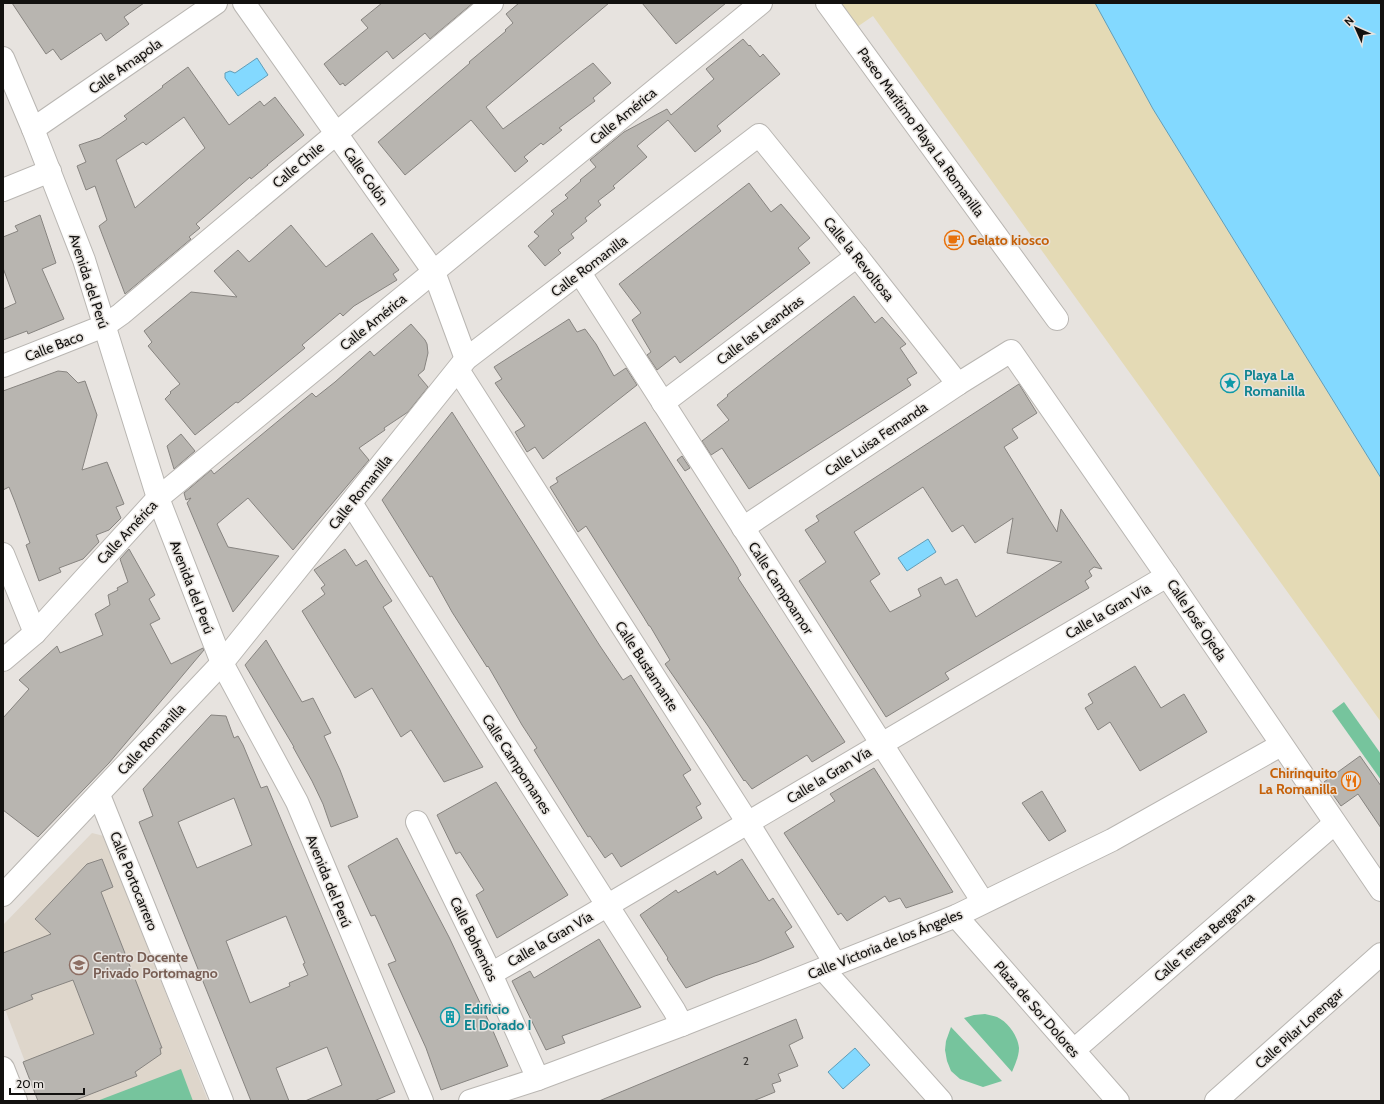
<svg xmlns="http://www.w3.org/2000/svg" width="1384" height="1104" font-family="Cabin,sans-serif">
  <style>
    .built { fill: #ded6cb }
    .green { fill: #76c49d }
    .sand { fill: #e4dab5 }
    .water { fill: #83d9ff; stroke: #619db7 }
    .building { fill: #b8b5b0; stroke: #878480; fill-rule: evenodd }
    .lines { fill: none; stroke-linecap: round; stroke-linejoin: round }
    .minor-casing { stroke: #b9b6b2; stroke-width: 24 }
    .minor { stroke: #fff; stroke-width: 22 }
    .labels { text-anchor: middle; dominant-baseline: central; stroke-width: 3; stroke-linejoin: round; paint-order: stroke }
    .number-label { font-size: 12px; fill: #3c3a37 }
    .street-label { font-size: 14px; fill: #12110f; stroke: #e7e3df }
    .food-label { font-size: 14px; font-weight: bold; fill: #c56008; stroke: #e7e3df; text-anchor: start }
    .culture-label { font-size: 14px; font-weight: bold; fill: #0d838f; stroke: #e7e3df; text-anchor: start }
    .education-label { font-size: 14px; font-weight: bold; fill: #785e54; stroke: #e7e3df; text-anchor: start }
  </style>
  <rect width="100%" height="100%" fill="#e7e3df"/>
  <path class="built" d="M92,833l12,3 104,265h-168l-37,-97v-79z"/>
  <g class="green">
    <path d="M1344,702l37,52v26l-49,-69z"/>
    <path d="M985,1014c4,1 9,2 12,3 11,5 21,19 22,31 0,8 -4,17 -7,24l-48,-54 10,-3z"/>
    <path d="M951,1027l51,54 -19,6 -23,-8 -9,-8 -4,-10 -2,-11 1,-9z"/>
    <path d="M181,1069l12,32h-96z"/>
  </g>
  <path class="sand" d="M840,3h255l58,106 228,369v244l-508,-706 -16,11z"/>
  <g class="water">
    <path d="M1095,3h286v475l-228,-369z"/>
    <path d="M257,58l11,17 -30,21 -13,-18v-5l5,-2 5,2z"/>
    <path d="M928,539l8,13 -29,19 -9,-13z"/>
    <path d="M855,1048l15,17 -27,24 -15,-17z"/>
  </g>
  <g class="building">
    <path d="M12,3h132l-20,14 5,7 -23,17 -5,-8 -40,27 -8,-11 -7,5z"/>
    <path d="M382,3h91l-43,36 -5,-6 -32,26 -6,-8 -42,35 -2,-3 -3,2 -16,-21 44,-36 -7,-8z"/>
    <path d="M519,3h90l-123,104 17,22 90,-66 18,20 -18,15 2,3 -36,27 3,2 -19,15 -2,-2 -17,14 4,4 -13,11 -44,-52 -66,55 -27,-33 92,-79 -1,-1 37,-31 -1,-1 8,-7 -7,-9z"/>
    <path d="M642,3h84l-50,41z"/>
    <path d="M743,39l6,7 1,-1 10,12 3,-3 17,20 -63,52 4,5 -26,21 -27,-32 -31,26 10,11 -34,29 2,2 -17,13 3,4 -16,13 2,3 -16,13 3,4 -16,12 3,3 -16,13 -17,-20 11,-10 -5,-4 20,-18 -3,-3 17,-13 -3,-3 16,-14 -1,-1 16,-13 -6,-7 34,-28 43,-23 4,6 43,-36 -8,-10z"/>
    <path d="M188,67l41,58 31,-24 4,5 11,-9 29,38 -37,30h1l-17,14 -1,-2 -54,47 4,4 -11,9 2,2 -66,55 -26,-68 8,-6 -12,-34 -9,4 -9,-24 9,-4 -7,-17 21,-7 27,-19 -3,-3 39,-29 -1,-1zM184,117l21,31 -70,60 -19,-48 27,-18 3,3z"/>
    <path d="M749,183l22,29 10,-8 29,34 -12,10 12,15 -130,100 -5,-7 -18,14 -10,-15 4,-3 -19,-32 9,-7 -22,-29z"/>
    <path d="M40,215l16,48 -14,6 22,50 -36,15 -1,-3 -24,9v-31l13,-6 -13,-35v-31l15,-6 -3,-5z"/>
    <path d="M291,225l35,42 46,-34 27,37 -6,4 4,6 -43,26 -11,10 -3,-3 -38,32 3,3 -67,55 -2,-1 -41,33 -30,-36 6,-6 -1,-1 10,-8 -32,-38 4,-4 -8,-11 47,-39 46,5 -23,-26 24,-21 11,12z"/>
    <path d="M854,296l21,27 7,-6 24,27 -6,4 17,25 -10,6 4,6 -162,104 -27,-41 -11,7 -9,-14 27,-21 -12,-15 11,-9 -1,-1 42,-33z"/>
    <path d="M569,319l8,13 8,-3 11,15 18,32 12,-8 11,17 -94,74 -8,-12 -8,5 -12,-20 10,-6 -30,-43 7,-4 -8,-12z"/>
    <path d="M411,324l14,16 2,4 1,9 -4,17 -6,5 10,12 -20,25 -24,16 1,2 -26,18 10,12 -76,90 -45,-52 -31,26 11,23 51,9 -46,56 -46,-109 4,-5 -5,2 -2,-7 27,-23 3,4 98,-81 4,4 19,-15 35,-31 4,5z"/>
    <path d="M58,371l9,1 11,11 7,-2 12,34 -15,55 25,-8 17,42 -8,3 5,11 -12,12 -13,5 3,7 -16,17 -24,9 2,4 -22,9 -13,-36 4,-2 -15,-41 -6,-15 -6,3v-99z"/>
    <path d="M1019,384l18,29 -25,16 6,9 -14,9 53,85 4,-23 41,60 -8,-2 -5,4 3,5 -7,5 4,7 -144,85 4,6 -63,38 -87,-136 27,-19 -21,-32 14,-9 -3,-5zM923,487l29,45 11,-7 12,18 38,-25 -6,35 55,9 -86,55 -19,-38 -12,6 -4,-8 -23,12 3,7 -31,16 -20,-31 10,-7 -26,-42z"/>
    <path d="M452,412l148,234 23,34 8,-5 60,95 -8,5 18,29 -5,3 6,11 -81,49 -9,-14 -7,5 -15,-22 -2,1 -54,-87 3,-2 -15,-23 -34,-59 -1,1 -35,-55 -20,-36 -2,1 -48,-77z"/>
    <path d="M645,422l92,145 4,8 -3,3 107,164 -33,20 -5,-7 -55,34 -7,-9 -1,1 -36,-55 -43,-62 5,-4 -20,-34h-1l-6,-10 -57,-90 -8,6 -28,-45 8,-5 -2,-4z"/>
    <path d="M181,434l14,17 -21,18 -7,-23z"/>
    <path d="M682,456l8,12 -5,3 -8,-11z"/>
    <path d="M129,549l26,46 -6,4 11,20 -10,5 21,40 32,-16 1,2 -95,113 -71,74 -35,-27v-92l26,-29 -10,-9 38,-34 3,7 43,-18 -8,-21 15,-9 -2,-10 10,-5 -1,-2 11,-6 -8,-23z"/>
    <path d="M345,549l11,17 10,-6 13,21 13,20 -9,6 100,160 -39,15 -33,-52 -10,7 -29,-49 -17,10 -53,-87 23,-17 -4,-6 4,-3 -11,-15z"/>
    <path d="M266,640l36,62 11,-4 18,35 -7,3 16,34 18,47 -27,10 -8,-23 -11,-23 -19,-34h1l-49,-82z"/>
    <path d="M1135,666l26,42 23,-14 23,38 -67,39 -30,-49 -12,8 -13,-22 8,-5 -5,-9z"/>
    <path d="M211,715l15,1 8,22 4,-2 5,9 18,43 6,-2 128,306 -21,9h-69l37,-16 -15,-38 -51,21 13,33h-38l-112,-279 14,-6 -10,-27zM234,798l18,47 -55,23 -19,-46zM286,916l19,47 -2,1 5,11 -19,8 1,3 -40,17 -24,-62z"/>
    <path d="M1360,756l21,30v42l-23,-34 -17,12 -17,-24z"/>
    <path d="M874,768l79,124 -47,16 -6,-10 -11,4 -4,-6 -38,25 -6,-8 -3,2 -54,-82 51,-32 -5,-7z"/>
    <path d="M496,782l72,113 -71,43 -21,-43 8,-5 -24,-38 -4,2 -19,-39z"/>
    <path d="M1042,791l24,40 -17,10 -27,-38z"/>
    <path d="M397,838l52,99 41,87 18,42 -67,24 -15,-42 -38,-84 8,-3 -21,-46 -4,1 -23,-50z"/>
    <path d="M102,859l11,28 -12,5 61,156h-2l1,6 -26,18 2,4 -64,25h-35l-15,-39 71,-28 -21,-54 -42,15 2,4 -30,12v-58l48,-19 -16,-15 52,-55z"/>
    <path d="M742,859l27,42 4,-3 19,29 -7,5 9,15 -37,15 -42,14 -29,12 -19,-29 1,-1 -28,-43 36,-25 2,3 37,-22 2,4z"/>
    <path d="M599,939l42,68 -79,29 3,7 -19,7 -34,-69 18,-10 4,7z"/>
    <path d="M796,1019l7,19 -14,7 9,21 -20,8 3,7 -9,3 3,8 -12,5 -10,4h-154z"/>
  </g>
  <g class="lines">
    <g class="minor-casing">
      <g id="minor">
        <path d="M244,3l190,269 32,87"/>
        <path d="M827,3l230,316"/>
        <path d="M3,58l30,71 51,131 74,238 64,165 75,139 125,299"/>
        <path d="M33,129l183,-126"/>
        <path d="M3,190l47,-19"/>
        <path d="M580,273l403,629"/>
        <path d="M3,366l101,-40 17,-12 371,-311"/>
        <path d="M458,370l290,453 87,140"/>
        <path d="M663,403l194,-147"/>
        <path d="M351,503l323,507 8,15"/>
        <path d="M743,528l215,-144 53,-33 156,225 214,314"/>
        <path d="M3,554l32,79"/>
        <path d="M3,660l32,-27 123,-135 603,-495"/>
        <path d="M99,795l123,306"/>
        <path d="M417,822l74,152 47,105"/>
        <path d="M3,895l219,-232 244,-304 293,-224 98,121 101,128"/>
        <path d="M956,916l162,185"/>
        <path d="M823,969l118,132"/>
        <path d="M491,974l676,-398"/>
        <path d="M1074,1050l261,-227"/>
        <path d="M3,1068l13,33"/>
        <path d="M470,1101l68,-22 144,-54 274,-109 156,-76 169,-95"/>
        <path d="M1216,1101l165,-147"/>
      </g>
    </g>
    <use href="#minor" class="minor"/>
  </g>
  <defs>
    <g id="cafe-ring" transform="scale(1)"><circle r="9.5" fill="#e7e3df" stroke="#e8710a" stroke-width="1.5"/><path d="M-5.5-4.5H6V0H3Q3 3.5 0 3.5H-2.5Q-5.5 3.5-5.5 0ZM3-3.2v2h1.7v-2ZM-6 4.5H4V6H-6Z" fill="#e8710a"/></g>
    <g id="sight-ring" transform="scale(1)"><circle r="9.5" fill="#e7e3df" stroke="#0f9aa8" stroke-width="1.5"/><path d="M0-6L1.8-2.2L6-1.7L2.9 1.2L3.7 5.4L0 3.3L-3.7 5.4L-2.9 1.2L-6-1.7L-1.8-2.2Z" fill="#0f9aa8"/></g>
    <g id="restaurant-ring" transform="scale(1)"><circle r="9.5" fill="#e7e3df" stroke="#e8710a" stroke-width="1.5"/><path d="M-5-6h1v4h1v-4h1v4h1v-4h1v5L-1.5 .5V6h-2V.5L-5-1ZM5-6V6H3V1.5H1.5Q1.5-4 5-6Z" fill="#e8710a"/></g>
    <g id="university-ring" transform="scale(1)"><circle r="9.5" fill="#e7e3df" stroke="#8d6e63" stroke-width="1.5"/><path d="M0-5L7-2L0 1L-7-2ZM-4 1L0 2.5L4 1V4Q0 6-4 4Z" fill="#8d6e63"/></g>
    <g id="building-ring" transform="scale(1)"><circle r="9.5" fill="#e7e3df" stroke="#0f9aa8" stroke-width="1.5"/><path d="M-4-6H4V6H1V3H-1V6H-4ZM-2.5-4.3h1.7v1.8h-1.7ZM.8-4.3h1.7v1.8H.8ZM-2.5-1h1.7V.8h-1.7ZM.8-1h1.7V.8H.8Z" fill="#0f9aa8"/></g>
  </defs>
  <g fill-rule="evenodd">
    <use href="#cafe-ring" x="954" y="240"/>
    <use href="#sight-ring" x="1230" y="383"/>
    <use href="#restaurant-ring" x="1351" y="781"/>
    <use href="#university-ring" x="79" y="965"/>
    <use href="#building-ring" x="450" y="1017"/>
  </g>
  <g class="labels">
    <g class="number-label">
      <text x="746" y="1060">2</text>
    </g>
    <g class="street-label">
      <text transform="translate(125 66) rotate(-35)">Calle Amapola</text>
      <text transform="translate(623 116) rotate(-39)">Calle América</text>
      <text transform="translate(921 132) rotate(54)">Paseo Marítimo Playa La Romanilla</text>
      <text transform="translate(298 165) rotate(-40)">Calle Chile</text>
      <text transform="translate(366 176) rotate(55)">Calle Colón</text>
      <text transform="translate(859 259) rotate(51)">Calle la Revoltosa</text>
      <text transform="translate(589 266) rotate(-37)">Calle Romanilla</text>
      <text transform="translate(89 281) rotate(72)">Avenida del Perú</text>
      <text transform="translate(373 322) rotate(-39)">Calle América</text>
      <text transform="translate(760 330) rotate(-37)">Calle las Leandras</text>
      <text transform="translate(54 346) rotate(-21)">Calle Baco</text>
      <text transform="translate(876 439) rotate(-34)">Calle Luisa Fernanda</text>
      <text transform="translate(360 492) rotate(-51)">Calle Romanilla</text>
      <text transform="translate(127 532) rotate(-47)">Calle América</text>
      <text transform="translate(192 587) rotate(69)">Avenida del Perú</text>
      <text transform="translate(781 588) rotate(57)">Calle Campoamor</text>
      <text transform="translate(1108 611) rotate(-30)">Calle la Gran Vía</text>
      <text transform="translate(1197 620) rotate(56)">Calle José Ojeda</text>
      <text transform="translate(647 666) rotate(57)">Calle Bustamante</text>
      <text transform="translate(151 739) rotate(-47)">Calle Romanilla</text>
      <text transform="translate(517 764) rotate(57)">Calle Campomanes</text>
      <text transform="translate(829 775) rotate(-31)">Calle la Gran Vía</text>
      <text transform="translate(134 881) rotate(68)">Calle Portocarrero</text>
      <text transform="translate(329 881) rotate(68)">Avenida del Perú</text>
      <text transform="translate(1204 937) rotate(-41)">Calle Teresa Berganza</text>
      <text transform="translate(474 939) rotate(64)">Calle Bohemios</text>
      <text transform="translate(550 939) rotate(-30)">Calle la Gran Vía</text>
      <text transform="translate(885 944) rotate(-22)">Calle Victoria de los Ángeles</text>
      <text transform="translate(1037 1009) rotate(49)">Plaza de Sor Dolores</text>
      <text transform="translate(1299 1028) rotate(-42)">Calle Pilar Lorengar</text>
    </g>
    <g class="food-label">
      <text x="968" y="240">Gelato kiosco</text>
      <text x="1337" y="773" text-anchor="end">Chirinquito<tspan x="1337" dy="16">La Romanilla</tspan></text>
    </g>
    <g class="culture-label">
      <text x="1244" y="375">Playa La<tspan x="1244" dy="16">Romanilla</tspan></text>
      <text x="464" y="1009">Edificio<tspan x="464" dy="16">El Dorado I</tspan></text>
    </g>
    <g class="education-label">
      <text x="93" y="957">Centro Docente<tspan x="93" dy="16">Privado Portomagno</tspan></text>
    </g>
  </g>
  <rect width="1384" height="1104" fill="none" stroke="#12110f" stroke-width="8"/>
  <g transform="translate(1356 28) rotate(315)" stroke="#e7e3df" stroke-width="3" paint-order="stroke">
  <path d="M0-3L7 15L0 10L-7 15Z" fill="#12110f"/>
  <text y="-6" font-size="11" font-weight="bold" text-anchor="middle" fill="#12110f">N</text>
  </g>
  <path d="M10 1088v6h74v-6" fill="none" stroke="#12110f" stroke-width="2"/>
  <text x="16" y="1088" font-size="12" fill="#12110f" stroke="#e7e3df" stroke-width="3" paint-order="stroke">20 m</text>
</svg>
